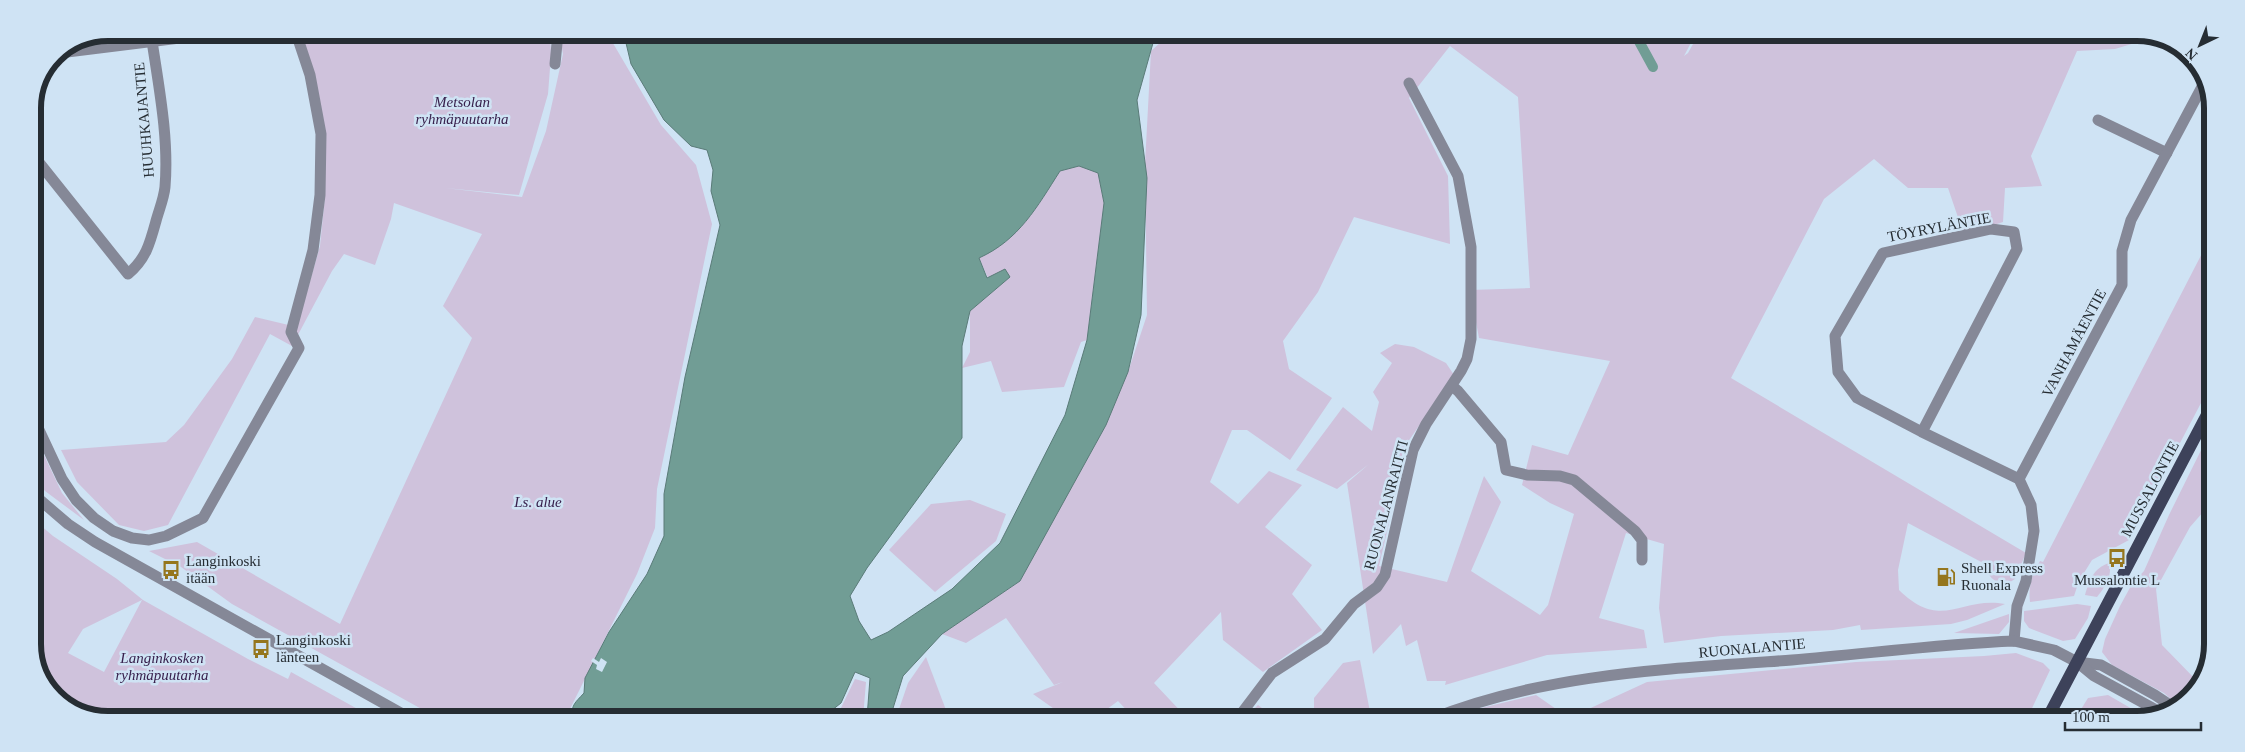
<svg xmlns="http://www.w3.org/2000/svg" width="2245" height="752" font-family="Georgia,serif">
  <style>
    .green { fill: #cfc2dc; fill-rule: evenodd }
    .water { fill: #719d95; stroke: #5a7b78; fill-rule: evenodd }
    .pier { fill: #cfe3f4 }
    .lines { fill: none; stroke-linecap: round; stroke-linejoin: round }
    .canal { stroke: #719d95; stroke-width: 10 }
    .minor { stroke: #858897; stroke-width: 11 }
    .major { stroke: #3d425a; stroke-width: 12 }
    .labels { text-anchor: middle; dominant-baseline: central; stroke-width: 5; stroke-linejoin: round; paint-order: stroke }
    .park-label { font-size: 15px; font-style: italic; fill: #38214d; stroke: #cfe3f4 }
    .street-label { font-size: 15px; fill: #262d33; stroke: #cfe3f4 }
    .poi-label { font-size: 15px; fill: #262d33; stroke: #cfe3f4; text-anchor: start }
    .rim { fill: none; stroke: #262d33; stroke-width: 6 }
  </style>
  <rect width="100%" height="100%" fill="#cfe3f4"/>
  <g class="green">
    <path d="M302,33h248l1,22 -3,39 -29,101 -74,-7 77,9 24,-66 17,-77 -4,-21h48l54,92 35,40 16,59 -55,265 -2,39 -18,46 -71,143h-130l-204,-113 -51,-37 -32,-16 48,-9 143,82 132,-286 -29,-32 39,-72 -88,-31 -3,16 -16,46 -31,-11 -12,17 -40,75 -22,-12 -102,191 -24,6 -25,-6 -42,-43 -16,-32 105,-8 18,-17 48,-66 23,-42 42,10 23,-81 5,-50z"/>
    <path d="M1170,34l525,1 -11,21 4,-3 10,-18 460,1 -43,13 -38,2 -46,105 11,30 -37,2 -2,34 -39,13 -16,-47h-40l-34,-29 -50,40 -93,179 295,175 -11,26 -10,6c-12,-4 -17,-8 -20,-21l-77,-41 -10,47 1,20c43,42 61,6 106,14l-38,16 -16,4 -90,6 -1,-5 -27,5 -112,6 -57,7 -5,-35 5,-64 -38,-11 -27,85 45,12 3,18 -100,7 -102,30 1,-4h-19l-10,-41 -11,6 -5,-22 -28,30 -26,-171 22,-19 -32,25 -41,-19 47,-63 29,24 7,-29 -6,-10 19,-29 -12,-10 15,-9 19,3 32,16 8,12 -51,74 -4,31 -20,86 68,16 37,-106 17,26 -30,69 69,44 8,-10 26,-91 -24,-11 -28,-18 10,-40 36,10 42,-94 -131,-23 -9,-48 60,-2 -12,-191 -68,-51 -41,52 39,78 2,68 -96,-27 -36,75 -35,49 6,28 43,29 -42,62 -43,-30h-15l-22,52 28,22 31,-33 33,14 -37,42 47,38 -20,29 30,36 -59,42 -40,-32 -2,-28 -67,71 33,35h-53l-16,-17 -23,17h-28l-34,-24 30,-12 -9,3 -48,-67 -40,25 -24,-9 78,-53 108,-209 19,-57 -2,-151 6,-113z"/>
    <path d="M1079,166l19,7 6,30 -17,137 -6,2 -17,45 -62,5 -11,-31 -29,7 8,-16v-41l40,-34 -22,1 -9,-20c40,-18 58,-51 81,-87z"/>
    <path d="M2212,234l-1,150 -82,156 -37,20 -13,21 -5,15 -44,6c-2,-16 2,-27 10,-41l3,1z"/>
    <path d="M2211,430v73l-21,24 -34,62 6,56 36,37 -15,22 -5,1 -14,-12 -52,-28 -10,-13 3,-13 15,-33 12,-22 12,-13 25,-56z"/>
    <path d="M33,432l29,61 22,27 -39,-29 -12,-13z"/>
    <path d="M970,500l36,14 -10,27 -61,51 -46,-42 42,-46z"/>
    <path d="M33,519l20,17 64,43 26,21 105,59 40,20 3,-7 81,45h-284l-37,-24 -18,-44zM142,600l-38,72 -36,-19 15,-24z"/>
    <path d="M2109,563c4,13 -5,25 -12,34l-12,-2c4,-15 9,-27 24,-32z"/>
    <path d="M2077,604l14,2 -3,12 -13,21 -12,2 -34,-13 -5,-7v-10z"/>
    <path d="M2009,614v8l-10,12 -45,-1z"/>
    <path d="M2016,653l27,10 7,7 -23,49h-545l-5,-10 59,-14 33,23 78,-36 209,-20 128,-6z"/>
    <path d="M926,657l23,61h-53l12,-35z"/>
    <path d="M1360,660l11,57 -4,1h-53v-20l29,-35z"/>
    <path d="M855,679l11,3 -3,36h-36l13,-8z"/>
    <path d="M2108,695l38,22 -9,2h-62l13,-21z"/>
    <path d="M1258,705l17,13h-30z"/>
  </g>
  <path class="water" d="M619,33l544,1 -10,9 -16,57 10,78 -6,137 -13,57 -22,53 -86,156 -78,53 -39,42 -13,42h-23l3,-40 -15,-6 -14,31 -19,15 -251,-1c2,-14 3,-13 13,-24l1,-15 24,-46 38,-58 17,-38v-42l21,-117 35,-152 -9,-34 2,-21 -6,-20 -16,-4 -27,-26 -33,-56 -5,-21zM1079,166l19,7 6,30 -17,137 -22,75 -65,128 -48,46 -64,43 -17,8 -12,-19 -9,-25 17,-28 95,-130v-92l8,-35 40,-34 -5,-8 -18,9 -8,-20c40,-18 58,-51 81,-87z"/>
  <path class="pier" d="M593,658l6,4 2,-4 6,4 -5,10 -6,-3 1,-4 -6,-4z"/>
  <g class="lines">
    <path class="canal" d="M1635,34l18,33"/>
    <g class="minor">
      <path d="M59,53l161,-20"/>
      <path d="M555,64l3,-31"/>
      <path d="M2098,120l69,33"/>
      <path d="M33,155l95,119c18,-15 22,-31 28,-53 3,-11 8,-23 9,-34 4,-48 -6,-99 -13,-146"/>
      <path d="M1452,386l6,5 43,51 5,28 21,5 33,1 14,4 61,51 7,9v20"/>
      <path d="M33,417l29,62 14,21 18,18 19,13 19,7 17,2 17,-4 37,-18 96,-170 -8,-16 22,-82 7,-55 1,-61 -11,-59 -14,-42"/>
      <path d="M1922,432l95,-183 -3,-17 -23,-3 -108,24 -48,83 3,36 19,26 65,34 97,47 12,26 3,26 -8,50 -9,25 -3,35"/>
      <path d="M2019,479l103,-194v-34l9,-31 73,-137"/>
      <path d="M33,494l35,30 27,18 313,175"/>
      <path d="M2077,662l24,3 54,30 18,12"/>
      <path d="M1238,718l34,-45 53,-34 29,-35 23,-17 8,-12 28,-125 13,-26 35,-53 6,-12 4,-20v-92l-13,-71 -49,-93"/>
      <path d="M1431,719c115,-46 239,-50 361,-59 74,-6 148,-16 222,-19l40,9 23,12 17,14 66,36"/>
    </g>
    <path class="major" d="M2047,719l164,-312"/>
  </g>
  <defs>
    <g id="bus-bare" transform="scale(1.5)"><path d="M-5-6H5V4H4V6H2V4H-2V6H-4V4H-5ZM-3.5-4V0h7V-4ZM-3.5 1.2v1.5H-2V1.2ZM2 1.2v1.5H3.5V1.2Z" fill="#95761e" stroke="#cfe3f4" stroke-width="2.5" paint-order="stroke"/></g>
    <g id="fuel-bare" transform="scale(1.5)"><path d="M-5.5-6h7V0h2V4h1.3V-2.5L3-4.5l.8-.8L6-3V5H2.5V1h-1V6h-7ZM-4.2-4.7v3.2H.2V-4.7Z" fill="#95761e" stroke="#cfe3f4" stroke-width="2.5" paint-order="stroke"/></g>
  </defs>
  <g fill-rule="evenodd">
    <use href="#bus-bare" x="2117" y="558"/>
    <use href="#bus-bare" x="171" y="570"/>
    <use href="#fuel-bare" x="1946" y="577"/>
    <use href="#bus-bare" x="261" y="649"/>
  </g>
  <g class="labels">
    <g class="park-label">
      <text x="462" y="102">Metsolan<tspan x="462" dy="17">ryhmäpuutarha</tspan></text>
      <text x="538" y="502">Ls. alue</text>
      <text x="162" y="658">Langinkosken<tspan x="162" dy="17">ryhmäpuutarha</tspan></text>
    </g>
    <g class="street-label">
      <text transform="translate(144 120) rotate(-95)">HUUHKAJANTIE</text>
      <text transform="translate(1939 227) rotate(-11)">TÖYRYLÄNTIE</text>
      <text transform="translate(2074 343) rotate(-62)">VANHAMÄENTIE</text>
      <text transform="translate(2150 489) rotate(-62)">MUSSALONTIE</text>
      <text transform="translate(1386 505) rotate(-75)">RUONALANRAITTI</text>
      <text transform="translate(1752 648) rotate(-5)">RUONALANTIE</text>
    </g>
    <g class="poi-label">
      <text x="186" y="561">Langinkoski<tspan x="186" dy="17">itään</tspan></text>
      <text x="1961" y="568">Shell Express<tspan x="1961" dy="17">Ruonala</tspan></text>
      <text x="2117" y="580" text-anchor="middle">Mussalontie L</text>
      <text x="276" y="640">Langinkoski<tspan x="276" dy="17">länteen</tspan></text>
    </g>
  </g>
  <path d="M0 0H2245V752H0ZM108 41H2137A67 67 0 0 1 2204 108V644A67 67 0 0 1 2137 711H108A67 67 0 0 1 41 644V108A67 67 0 0 1 108 41Z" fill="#cfe3f4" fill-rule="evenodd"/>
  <path class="rim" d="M108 41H2137A67 67 0 0 1 2204 108V644A67 67 0 0 1 2137 711H108A67 67 0 0 1 41 644V108A67 67 0 0 1 108 41Z"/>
  <g transform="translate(2200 45) rotate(223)" stroke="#cfe3f4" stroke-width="4" paint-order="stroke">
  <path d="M0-4L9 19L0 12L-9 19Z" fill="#262d33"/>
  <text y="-8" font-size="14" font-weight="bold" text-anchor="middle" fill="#262d33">N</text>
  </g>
  <path d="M2065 722v8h136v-8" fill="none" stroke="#262d33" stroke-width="2.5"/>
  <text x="2072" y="722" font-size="15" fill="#262d33" stroke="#cfe3f4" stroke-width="4" paint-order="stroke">100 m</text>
</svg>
